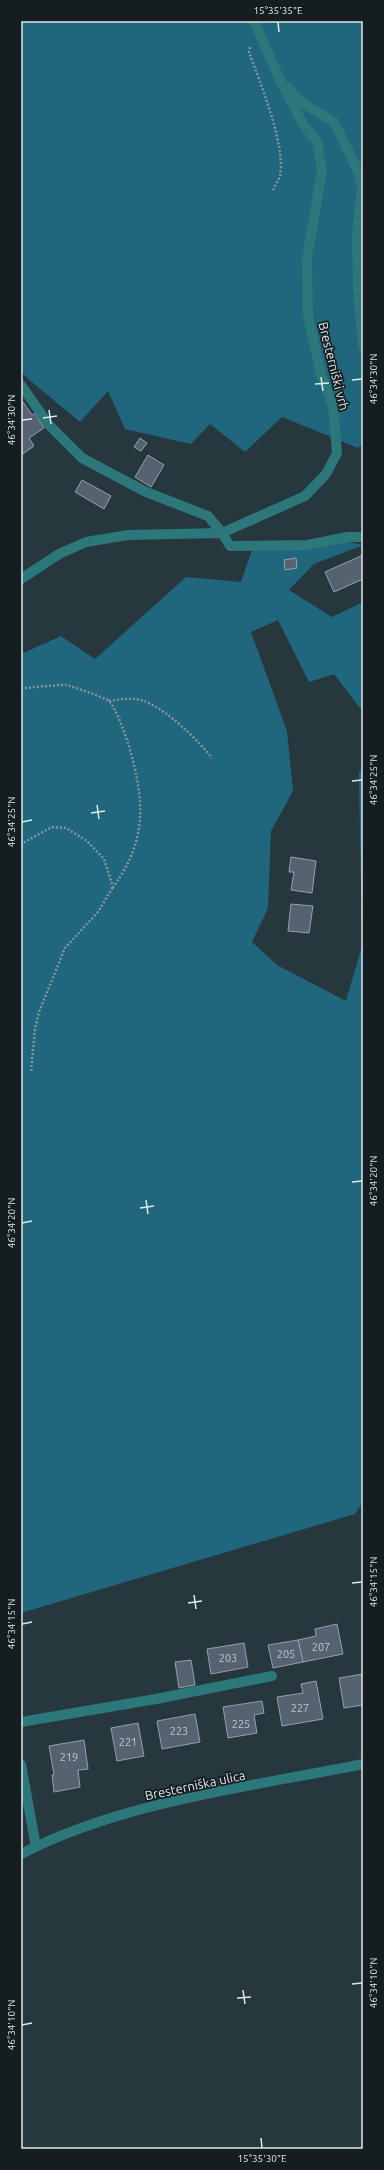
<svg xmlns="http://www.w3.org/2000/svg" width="384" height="2170" font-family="Ubuntu,sans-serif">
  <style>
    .green { fill: #20667d }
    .building { fill: #56626f; stroke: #93a1af }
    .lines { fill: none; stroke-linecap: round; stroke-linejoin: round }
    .path { stroke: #869499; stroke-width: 2.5; stroke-dasharray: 2 2; stroke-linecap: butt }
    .minor { stroke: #2b777a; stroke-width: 10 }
    .ticks { fill: none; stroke: #dee9ed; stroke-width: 1.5 }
    .labels { text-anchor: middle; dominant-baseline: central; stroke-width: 3.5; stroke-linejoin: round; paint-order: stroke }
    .number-label { font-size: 11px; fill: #bcc7ce }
    .street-label { font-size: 13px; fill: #dee9ed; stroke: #151d20 }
    .neatline { fill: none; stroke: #dee9ed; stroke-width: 1.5 }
    .ticks-label { font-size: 10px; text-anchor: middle; fill: #dee9ed }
  </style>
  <rect width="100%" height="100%" fill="#26373e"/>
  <g class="green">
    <path d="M21,21h342v423l-5,4 -76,-31 -37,35 -35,-28 -19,20 -66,-15 -17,-38 -28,31 -52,-43 -7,-8z"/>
    <path d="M334,539l29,6 -49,19 -25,26 43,27 31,-15v110l-29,-38 -25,8 -31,-62 -27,12 36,99 6,60 -22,40 -3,77 -16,34 25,23 69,36 16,-55 -3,-173 4,-7v736l-8,12 -334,99v-959l40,-18 34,23 91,-82 55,5 13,-38z"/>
  </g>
  <g class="building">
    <path d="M23,402l9,13 3,-2 9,15 -15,10 5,8 -13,9v-52z"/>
    <path d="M140,438l7,5 -6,8 -7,-4z"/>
    <path d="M148,455l16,10 -13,22 -16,-10z"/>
    <path d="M82,480l29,16 -7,13 -29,-17z"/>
    <path d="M363,555v24l-29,13 -9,-20z"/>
    <path d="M296,558l1,10 -12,2 -1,-10z"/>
    <path d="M291,857l25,4 -4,32 -21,-3 3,-18h-5z"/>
    <path d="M291,904l22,2 -4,27 -21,-2z"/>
    <path d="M337,1624l6,30 -40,8 -5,-22 18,-4 -1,-7z"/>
    <path d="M298,1640l5,22 -30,6 -5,-23z"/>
    <path d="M244,1643l4,24 -37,7 -4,-25z"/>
    <path d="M191,1660l4,25 -16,3 -4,-26z"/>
    <path d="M363,1674v31l-19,3 -5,-30z"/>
    <path d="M316,1681l7,38 -41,7 -5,-29 26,-4 -2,-9z"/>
    <path d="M262,1701l2,12 -10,2 3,18 -29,5 -5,-31z"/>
    <path d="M195,1714l5,28 -38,7 -5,-28z"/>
    <path d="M138,1723l6,33 -27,5 -6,-33z"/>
    <path d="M84,1740l4,29 -10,1 2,17 -26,5 -2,-17h2l-5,-29z"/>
  </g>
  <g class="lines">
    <g class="path">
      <path d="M250,47l-1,5c11,31 37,93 31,124 -1,4 -5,9 -7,14"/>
      <path d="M21,689c10,-2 35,-4 45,-4 6,1 39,13 43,16 8,9 15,31 19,42 16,54 21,96 -15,144l-9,-28 -17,-18 -21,-13 -14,-1 -31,17"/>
      <path d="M109,701c8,-1 17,-3 25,-2 23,0 64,41 78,59"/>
      <path d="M31,1071l4,-42 4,-17 26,-64 33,-36 15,-25"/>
    </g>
    <g class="minor">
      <path d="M287,87l14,15 33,20 24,49 4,16 -5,45 1,56 5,59"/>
      <path d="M21,385l28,40 33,33 64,34 62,24 14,17 83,-37 21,-22 11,-21 -4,-46 -12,-32 -13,-59 -1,-58 15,-87 -5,-29 -14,-18 -23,-44 -26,-59"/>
      <path d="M21,579l38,-25 27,-12 42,-7 94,-2 8,13 77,-1 41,-8h15"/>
      <path d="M21,1722l135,-23 116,-23"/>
      <path d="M21,1764l15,83"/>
      <path d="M21,1854c103,-53 229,-67 342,-90"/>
    </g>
  </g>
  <path class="ticks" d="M278,22l1,10M321,377l2,14M352,380l10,-1M315,384l14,-1M49,410l2,14M43,418l14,-2M22,420l10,-1M352,781l10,-1M97,805l2,14M91,813l14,-2M22,822l10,-2M352,1182l10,-1M146,1200l2,14M140,1208l14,-2M22,1223l10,-2M352,1583l10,-1M194,1595l2,14M188,1603l14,-2M22,1624l10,-2M352,1984l10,-1M243,1990l2,14M237,1998l14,-1M22,2025l10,-2M261,2138l1,10"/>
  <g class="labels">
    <g class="number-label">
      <text x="321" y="1647">207</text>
      <text x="286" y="1654">205</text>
      <text x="228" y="1658">203</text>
      <text x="300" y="1708">227</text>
      <text x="241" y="1724">225</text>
      <text x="179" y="1731">223</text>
      <text x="128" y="1742">221</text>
      <text x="69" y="1757">219</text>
    </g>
    <g class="street-label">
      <text transform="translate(334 366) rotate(76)">Bresterniški vrh</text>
      <text transform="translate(195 1785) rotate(-12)">Bresterniška ulica</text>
    </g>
  </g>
  <rect width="384" height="2170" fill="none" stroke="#151d20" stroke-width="44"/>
  <rect x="22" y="22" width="340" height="2126" class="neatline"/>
  <g class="ticks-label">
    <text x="278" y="14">15°35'35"E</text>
    <text transform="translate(373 379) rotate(-90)" y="4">46°34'30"N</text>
    <text transform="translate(11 420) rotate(-90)" y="4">46°34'30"N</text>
    <text transform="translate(373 780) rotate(-90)" y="4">46°34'25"N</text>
    <text transform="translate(11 822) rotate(-90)" y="4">46°34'25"N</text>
    <text transform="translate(373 1181) rotate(-90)" y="4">46°34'20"N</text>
    <text transform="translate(11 1223) rotate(-90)" y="4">46°34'20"N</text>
    <text transform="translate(373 1582) rotate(-90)" y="4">46°34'15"N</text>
    <text transform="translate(11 1624) rotate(-90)" y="4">46°34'15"N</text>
    <text transform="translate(373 1983) rotate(-90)" y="4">46°34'10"N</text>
    <text transform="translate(11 2025) rotate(-90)" y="4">46°34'10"N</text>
    <text x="262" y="2162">15°35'30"E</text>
  </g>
</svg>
